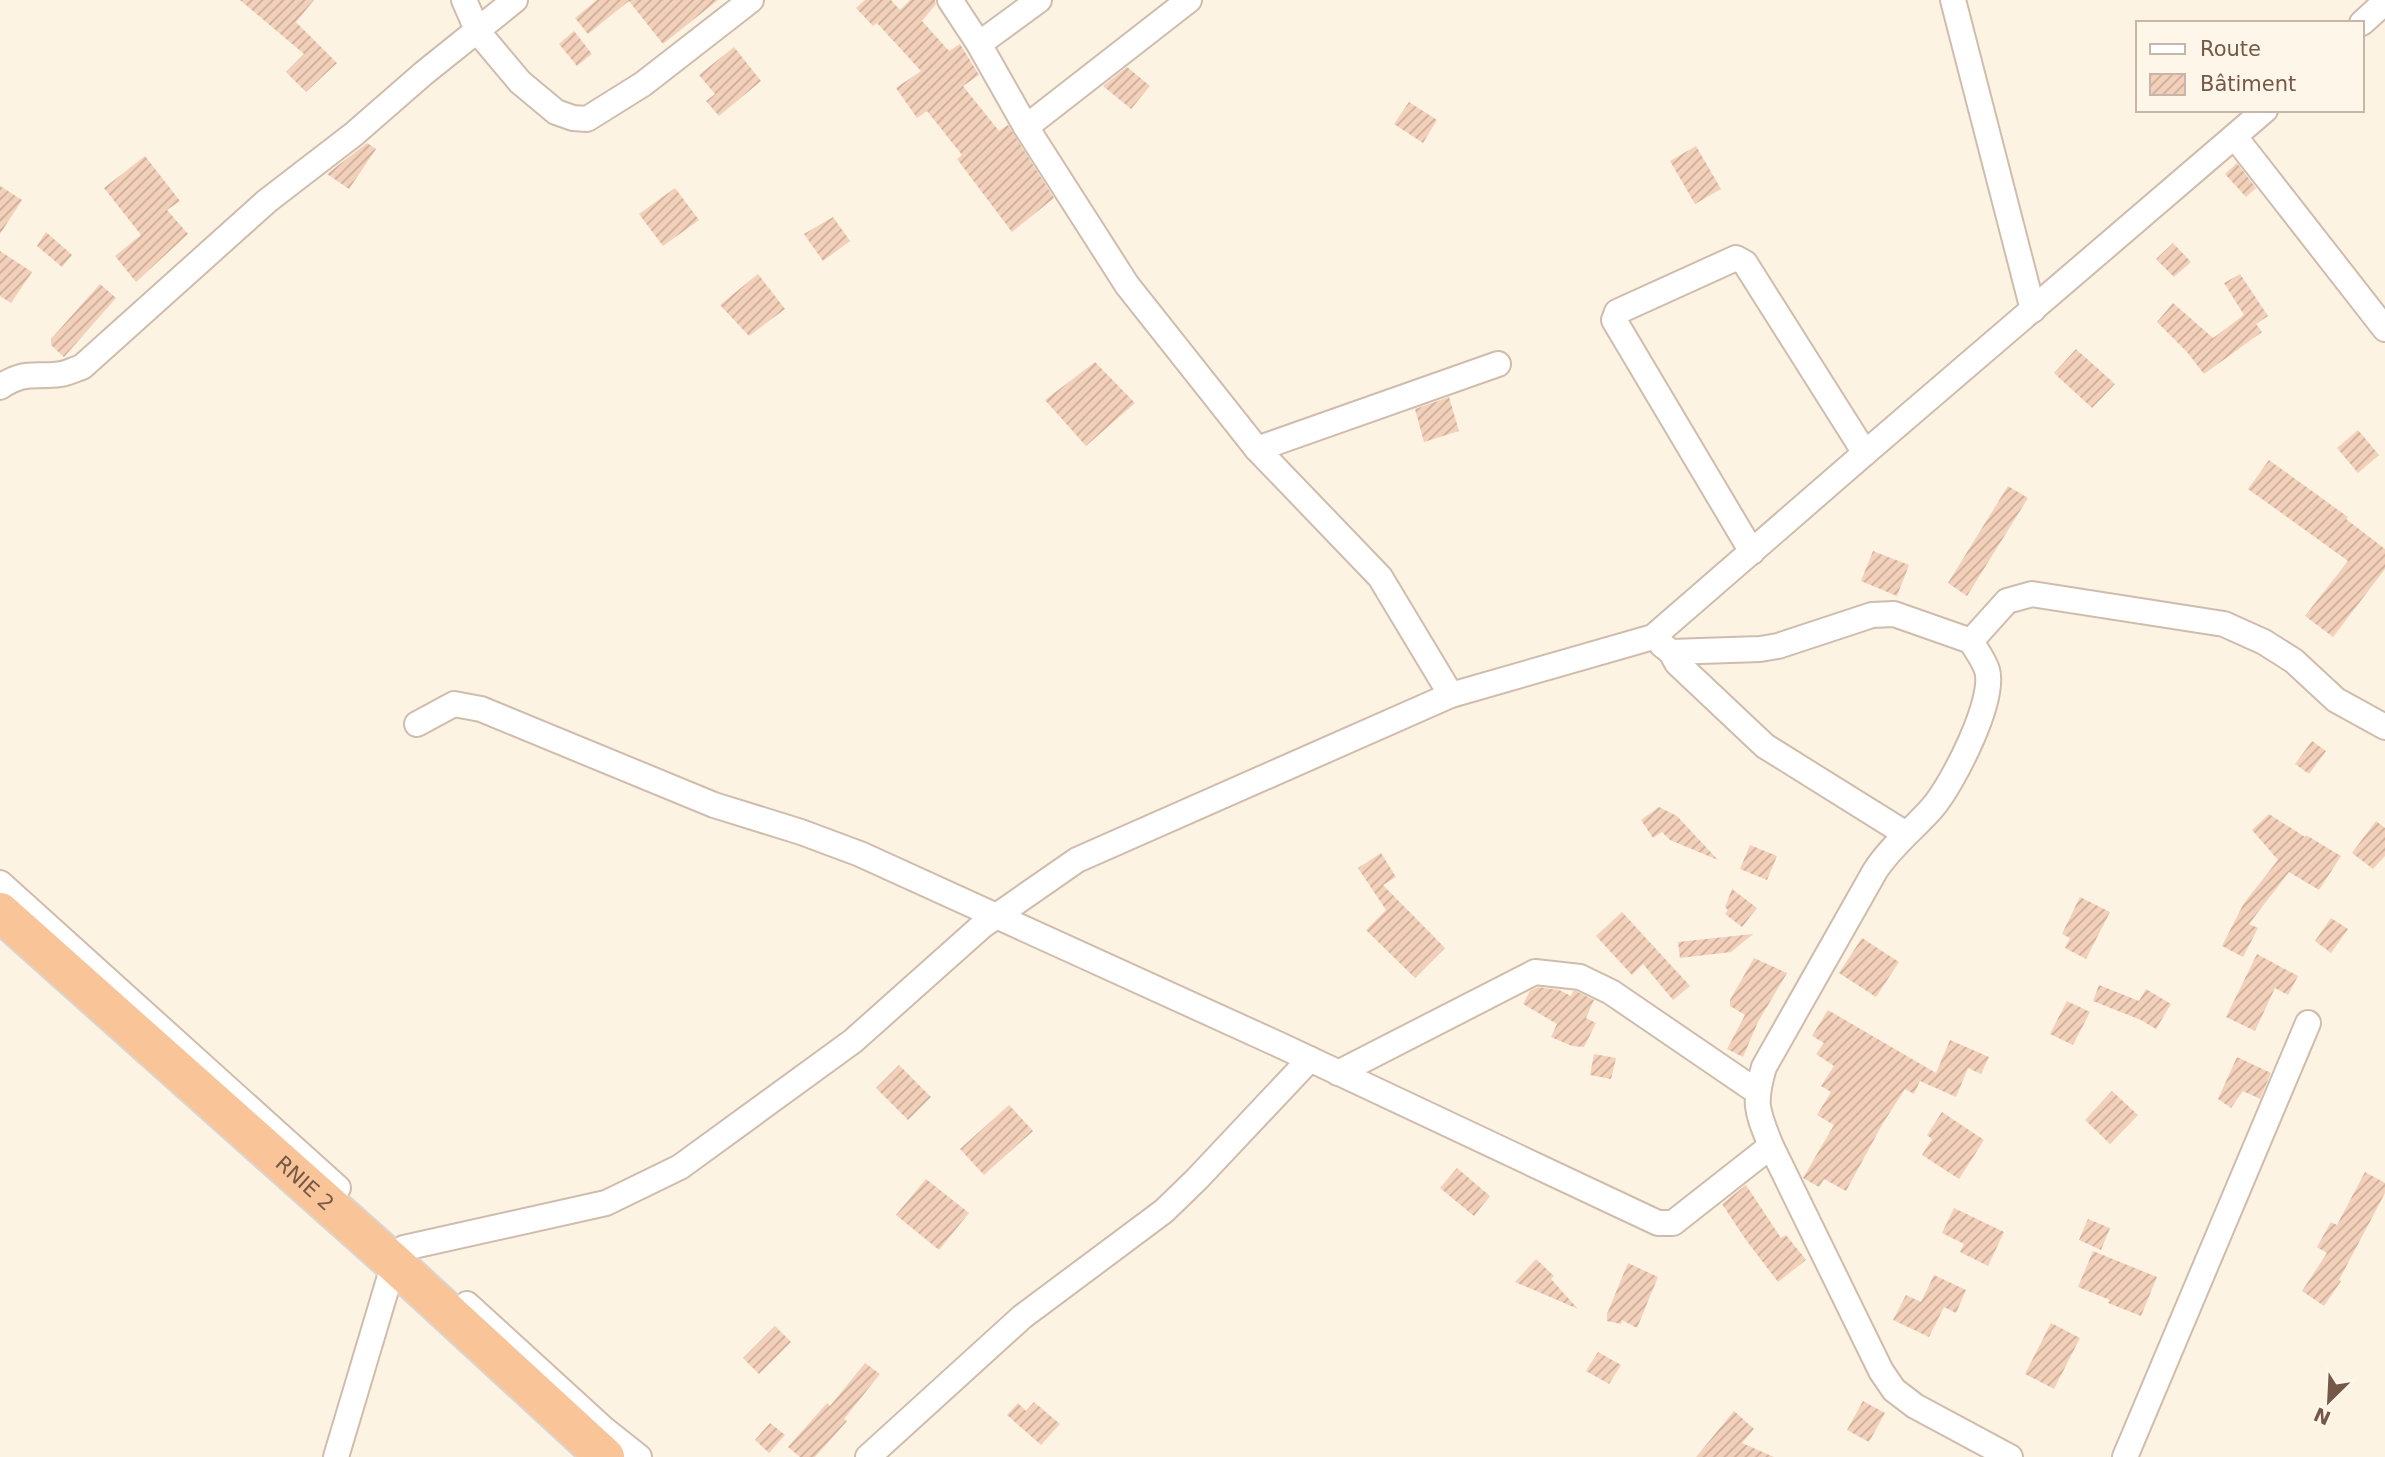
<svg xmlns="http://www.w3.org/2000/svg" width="2385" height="1457" font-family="'DejaVu Sans',sans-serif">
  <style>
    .building { fill: url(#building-hatch) }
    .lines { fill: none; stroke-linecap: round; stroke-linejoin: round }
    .minor-casing { stroke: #d0bcac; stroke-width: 28 }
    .trunk-casing { stroke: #dbd4cf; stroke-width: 42 }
    .minor { stroke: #fff; stroke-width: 24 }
    .trunk { stroke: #fac499; stroke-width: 38 }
    .labels { text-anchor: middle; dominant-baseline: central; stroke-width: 6; stroke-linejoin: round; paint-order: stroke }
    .street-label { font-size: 21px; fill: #755848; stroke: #fff6ea }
  </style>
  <defs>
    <pattern id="building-hatch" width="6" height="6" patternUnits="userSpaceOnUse" patternTransform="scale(1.75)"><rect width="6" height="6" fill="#f3d0ba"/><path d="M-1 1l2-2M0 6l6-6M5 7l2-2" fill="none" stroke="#c9ac99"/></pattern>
  </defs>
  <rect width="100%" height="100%" fill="#fdf3e3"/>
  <g class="building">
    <path d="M240,0h74l-18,22 41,41 -31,29 -20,-20 18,-18z"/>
    <path d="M597,0h121l-55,44 -34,-43 -41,33 -13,-16z"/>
    <path d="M865,0h26l9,10 10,-10h25l1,4 -14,17 27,30 11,-7 19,31 -16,11 36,45 9,-6 46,73 -42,34 -55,-73 5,-4 -35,-44 -10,7 -21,-30 25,-17 -44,-48 -4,3 -17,-18z"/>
    <path d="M574,31l18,23 -15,12 -18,-22z"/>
    <path d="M734,47l27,34 -42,35 -13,-15 9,-7 -16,-19z"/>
    <path d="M1127,67l23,19 -19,23 -28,-23z"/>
    <path d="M1409,102l28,18 -14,23 -29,-19z"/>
    <path d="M367,143l9,6 -27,40 -22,-15z"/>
    <path d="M1696,146l25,43 -26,15 -25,-43z"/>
    <path d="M145,156l35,45 -13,9 21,24 -52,48 -21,-26 26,-21 -37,-47z"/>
    <path d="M2237,163l19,25 -10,9 -21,-23z"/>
    <path d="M0,186l22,14 -22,34z"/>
    <path d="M675,188l24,32 -36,26 -24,-32z"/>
    <path d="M833,217l17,24 -27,20 -19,-27z"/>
    <path d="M46,232l26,23 -10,12 -25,-21z"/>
    <path d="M2173,243l18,19 -17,15 -18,-18z"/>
    <path d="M0,251l32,21 -21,31 -11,-7z"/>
    <path d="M758,274l27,35 -36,27 -29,-31z"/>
    <path d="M2240,274l28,42 -12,8 6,8 -58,42 -17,-22 -30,-30 16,-19 40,35 31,-23 -20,-32z"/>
    <path d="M100,284l16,14 -52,59 -13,-12v-6z"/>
    <path d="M2076,349l39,35 -23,24 -38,-35z"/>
    <path d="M1095,362l40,41 -49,43 -41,-46z"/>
    <path d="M1449,397l10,34 -35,11 -9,-33z"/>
    <path d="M2358,430l21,25 -21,18 -21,-25z"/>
    <path d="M2269,460l79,57 -2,2 39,30v20l-52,68 -28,-21 43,-55 -100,-72z"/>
    <path d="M2008,486l20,12 -61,98 -19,-13z"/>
    <path d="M1873,551l36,14 -12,31 -36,-15z"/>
    <path d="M2312,741l14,10 -17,23 -14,-10z"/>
    <path d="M1659,807l18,9 41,44 -48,-20 -8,-8 -9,6 -12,-18z"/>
    <path d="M2269,814l36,23 1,-2 35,21 -22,34 -30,-18 -40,52 9,4 -15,29 -21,-11 22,-43 34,-43 -26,-30z"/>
    <path d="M2376,821l9,7v28l-12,13 -21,-16z"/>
    <path d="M1750,845l27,11 -10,24 -27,-11z"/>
    <path d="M1381,853l15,24 -13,8 62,63 -30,30 -49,-48 20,-20 -28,-42z"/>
    <path d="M1732,889l25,19 -15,19 -17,-13 3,-4 -3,-3z"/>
    <path d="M2080,897l30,15 -24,47 -21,-11 5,-10 -8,-4z"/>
    <path d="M1622,912l68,74 -17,14 -30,-36 -11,11 -36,-39z"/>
    <path d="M2331,918l17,11 -17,24 -16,-12z"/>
    <path d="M1753,934l-22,18 -51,6 -2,-16z"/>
    <path d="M1862,938l37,24 -23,35 -37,-24z"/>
    <path d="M2257,954l41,22 -10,19 -13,-7 -20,43 -29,-14z"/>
    <path d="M1754,958l33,15 -29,49 -15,35 -16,-8 18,-34 -15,-9v-6z"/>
    <path d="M2099,985l40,16 7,-12 25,15 -15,25 -15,-9 -48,-19z"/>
    <path d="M1538,987l21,3 12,6 2,-5h3l18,9 -8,18 10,5 -12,24 -12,-1 -21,-9 6,-13 -34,-20 7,-13z"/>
    <path d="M2067,1001l23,11 -17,33 -23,-11z"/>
    <path d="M1828,1010l108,63 14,-33 39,17 -8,17 -13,-6 -12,29 -36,-16 -6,13 -9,-5 -22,34 -37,68 -22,-12 -5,8 -16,-9 31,-53 -17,-10 14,-23 -10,-6 13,-20 -18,-12 8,-11 -12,-7z"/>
    <path d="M1594,1054l22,4 -5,21 -21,-4z"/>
    <path d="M2237,1057l34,16 -11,26 -17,-8 -12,17 -13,-9z"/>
    <path d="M899,1065l32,32 -23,23 -32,-32z"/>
    <path d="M2112,1091l26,24 -28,29 -25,-24z"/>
    <path d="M1009,1105l24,26 -49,44 -24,-26z"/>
    <path d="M1942,1112l42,28 -25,39 -37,-24 10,-16 -5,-4z"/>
    <path d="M1457,1168l33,28 -16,20 -34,-28z"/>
    <path d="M2365,1172l20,11v10l-46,87 2,1 -17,25 -22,-15 25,-38 -10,-6 14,-25 6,3z"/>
    <path d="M926,1179l43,34 -30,37 -43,-35z"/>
    <path d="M1746,1185l35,53 5,-3 20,25 -28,22 -32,-42 -24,-36z"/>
    <path d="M1954,1208l50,24 -16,34 -28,-14 4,-8 -22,-11z"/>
    <path d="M2088,1219l22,9 -9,22 -22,-10z"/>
    <path d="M2093,1251l64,26 -16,39 -33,-13 2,-3 -32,-13z"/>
    <path d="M1536,1259l18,17 -3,3 27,30 -63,-27z"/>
    <path d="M1628,1263l30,14 -21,51 -15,-8 -1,4 -14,-3v-7z"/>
    <path d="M1934,1275l32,15 -10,23 -12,-6 -15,30 -36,-17 13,-25 15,7z"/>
    <path d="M2051,1323l29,15 -26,51 -29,-15z"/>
    <path d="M775,1326l16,16 -32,32 -16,-16z"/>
    <path d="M1598,1352l23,13 -12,19 -23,-13z"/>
    <path d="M865,1363l15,11 -36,45 3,2 -32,36h-15l-12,-10 39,-44 3,3z"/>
    <path d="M1863,1401l22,12 -16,29 -22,-12z"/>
    <path d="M1034,1402l26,22 -19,21 -34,-30 11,-12 8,8z"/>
    <path d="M1734,1411l20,18 -12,14 32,14h-78z"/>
    <path d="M770,1423l15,12 -16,18 -14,-13z"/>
  </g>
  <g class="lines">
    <g class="minor-casing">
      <g id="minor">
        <path d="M464,0l14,32 42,50 36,30 17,6 14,1 56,-35 108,-84"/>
        <path d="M950,0l29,44 47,83 101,158 130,164 123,128 71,118"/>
        <path d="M1953,0l80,310"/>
        <path d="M2362,23l23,-21"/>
        <path d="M979,44l60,-44"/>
        <path d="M1026,127l163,-127"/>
        <path d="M2235,137l150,192"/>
        <path d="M0,387c25,-17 34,-9 61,-13 7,-1 14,-5 21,-7l185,-166 87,-67 70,-61 91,-73"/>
        <path d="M1257,449l241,-85"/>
        <path d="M1752,552l-138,-232 3,-8 119,-54 9,5 120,190"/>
        <path d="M1971,641l36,-40 25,-7 192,30 40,18 30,19 42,39 49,27"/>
        <path d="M1662,645l9,7 6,11 88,83 141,88"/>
        <path d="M1671,652l89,-3 18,-3 94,-31 22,-1 77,27c5,9 13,19 16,29 9,30 -34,113 -54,137 -19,22 -42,39 -58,64l-111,196c-11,37 -7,44 7,79l110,225 13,19 21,16 95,51"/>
        <path d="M417,724l37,-20 27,5 233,96 87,27 59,22 422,192 376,177h15l98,-77"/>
        <path d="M0,883l338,305"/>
        <path d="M1338,1073l197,-101 45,5 31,15 145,99"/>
        <path d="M467,1304l138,126 34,27"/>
        <path d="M336,1457l58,-194 10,-15 202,-45 74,-36 173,-126 129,-115 95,-66 374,-165 202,-58 212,-184 400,-343"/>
        <path d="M868,1457l154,-140 142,-106 33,-32 113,-120"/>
        <path d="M2125,1457l183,-434"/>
      </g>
    </g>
    <g class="trunk-casing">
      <g id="trunk">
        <path id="s1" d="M0,912l394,351 211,194"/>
      </g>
    </g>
    <use href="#minor" class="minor"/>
    <use href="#trunk" class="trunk"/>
  </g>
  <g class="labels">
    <g class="street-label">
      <text stroke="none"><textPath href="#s1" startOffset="408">RNIE 2</textPath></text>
    </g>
  </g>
  <rect x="2136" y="21" width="228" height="91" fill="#fff6ea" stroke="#c8b7a9" stroke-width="2"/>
  <rect x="2150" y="44" width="35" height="10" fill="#ffffff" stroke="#c8b7a9" stroke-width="2"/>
  <text x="2200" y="56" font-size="21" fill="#755848">Route</text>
  <rect x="2150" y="74" width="35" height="21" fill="url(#building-hatch)" stroke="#c8b7a9" stroke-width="2"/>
  <text x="2200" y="91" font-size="21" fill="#755848">Bâtiment</text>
  <g transform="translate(2329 1401) rotate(204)" stroke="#fff6ea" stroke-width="5" paint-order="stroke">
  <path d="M0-5L12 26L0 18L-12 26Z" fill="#755848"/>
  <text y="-10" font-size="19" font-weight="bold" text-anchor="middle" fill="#755848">N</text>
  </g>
</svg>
